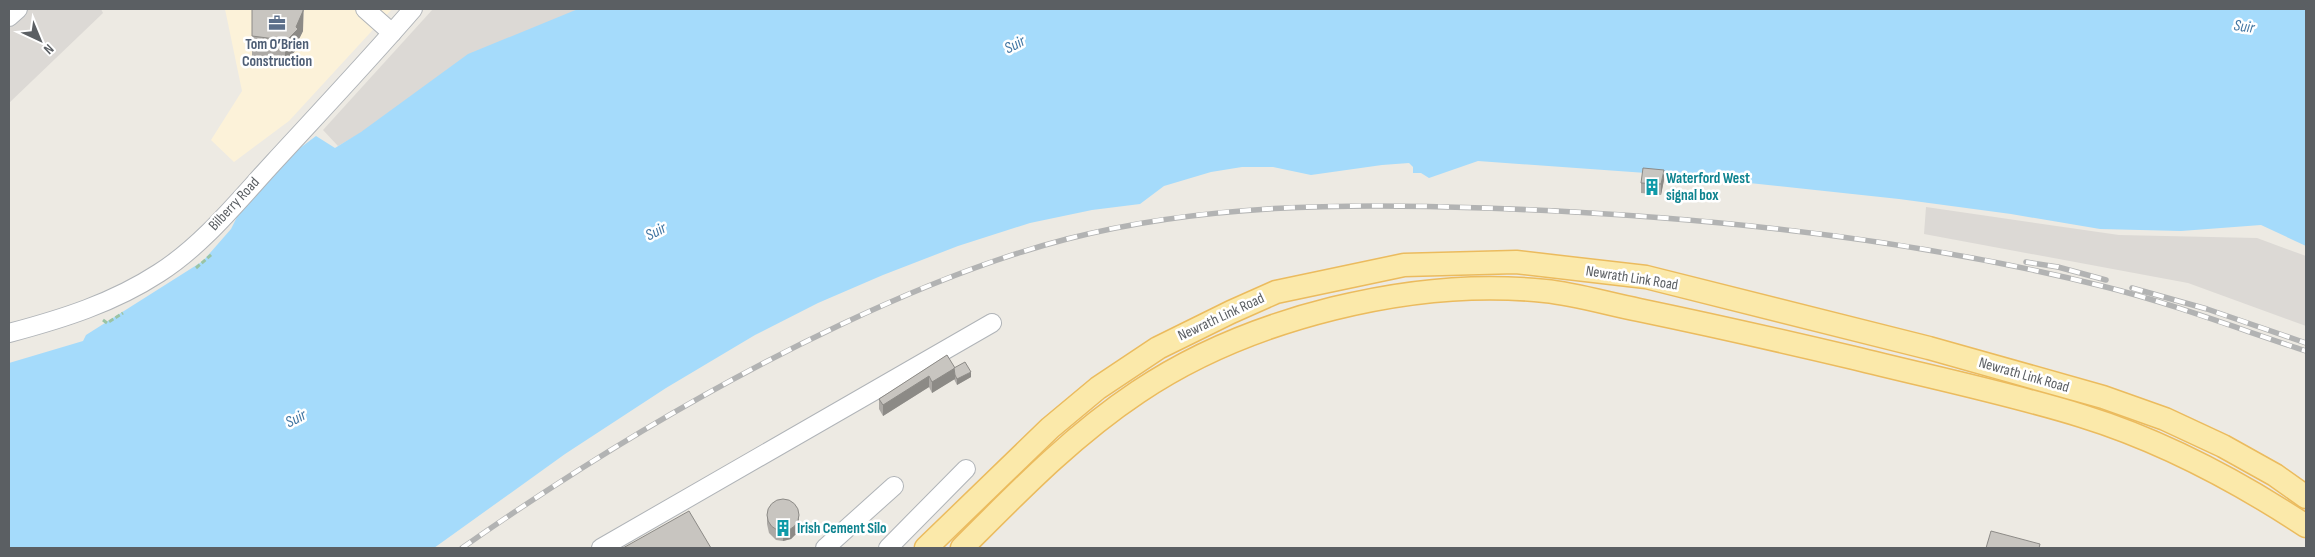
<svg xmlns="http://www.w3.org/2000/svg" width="2315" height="557" font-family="'Sofia Sans Condensed',sans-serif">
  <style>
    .commercial { fill: #fcf2d9 }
    .industrial { fill: #dcd9d5 }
    .water { fill: #a5dbfb }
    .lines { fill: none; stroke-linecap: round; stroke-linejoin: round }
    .minor-casing { stroke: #b0b4b8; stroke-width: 20 }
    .major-casing { stroke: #ebbb5e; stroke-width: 25 }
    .path { stroke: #9ac4a4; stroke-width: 3; stroke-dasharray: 5 2.5; stroke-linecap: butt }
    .minor { stroke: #fff; stroke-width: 18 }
    .major { stroke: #fbe9aa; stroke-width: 22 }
    .rail-casing { stroke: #b2b3b3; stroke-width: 5.5 }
    .rail { stroke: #fff; stroke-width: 4; stroke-dasharray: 11; stroke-linecap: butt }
    .wall { fill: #aca9a5 }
    .shaded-wall { fill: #8c8a86 }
    .building { fill: #c8c5c0; stroke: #8c8a86 }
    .labels { text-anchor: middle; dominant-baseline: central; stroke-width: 5; stroke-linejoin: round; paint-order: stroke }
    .service-label { font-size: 15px; font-weight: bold; fill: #4e5e75; stroke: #fff }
    .culture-label { font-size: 15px; font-weight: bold; fill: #0d838f; stroke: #fff; text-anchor: start }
    .street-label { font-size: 15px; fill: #5b5f63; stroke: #fff }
    .water-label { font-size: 16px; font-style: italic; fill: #4176a3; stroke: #fff }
  </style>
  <rect width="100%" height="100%" fill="#edeae3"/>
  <path class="commercial" d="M225,9h167l-103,112 -55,41 -23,-22 31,-49z"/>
  <g class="industrial">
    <path d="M9,9h92l2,4 -94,90z"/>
    <path d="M433,9h145l-240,137 -15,-16z"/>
    <path d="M1926,207l193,28 138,3 49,18v70l-118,-43 -264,-49z"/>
  </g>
  <path class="water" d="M578,9h1728v237l-45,-21 -80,6 -81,-2 -89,-15 -112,-15 -225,-24 -196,-14 -49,17 -8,-5h-8v-6l-4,-4 -27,2 -71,10 -38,-8h-31l-31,5 -47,14 -24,18 -48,6 -62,13 -72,23 -75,29 -65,28 -63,32 -89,53 -101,66 -131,94h-425v-185l74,-22 3,-6 117,-74 28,-32 11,-22 46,-50 28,-21 19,12 26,-16 107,-78z"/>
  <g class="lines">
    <g class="minor-casing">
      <g id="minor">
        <path d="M365,9l27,24"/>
        <path d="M9,17l9,-8"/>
        <path d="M9,333c53,-14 104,-30 150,-60 44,-28 79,-72 114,-110 47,-51 95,-102 140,-154"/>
        <path d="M601,548l391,-225"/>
        <path d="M825,548l69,-62"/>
        <path d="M888,548l78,-79"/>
      </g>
    </g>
    <g class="major-casing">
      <g id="major">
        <path d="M926,548l124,-120 48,-40 60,-40 73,-36 45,-20 128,-27 112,-3 130,15 283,71 174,49 62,22 58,27 52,29 31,22"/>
        <path d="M962,548c56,-56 110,-112 176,-156 110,-74 275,-115 407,-101 31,3 63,13 94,19 72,15 143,31 215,48 76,19 154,35 228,58 81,25 154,64 224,110"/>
      </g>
    </g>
    <g class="path">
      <path d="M196,268l16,-14"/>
      <path d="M103,320l4,3 16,-10"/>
    </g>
    <use href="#minor" class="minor"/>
    <use href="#major" class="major"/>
    <g class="rail-casing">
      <g id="rail">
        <path d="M2026,262l32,5 48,13"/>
        <path d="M2132,288l75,21 99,34"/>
        <path d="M462,548c120,-84 245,-160 378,-223 72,-34 149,-66 227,-86 135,-35 279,-36 417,-31 207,7 417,28 618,78 69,17 137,43 204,65"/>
      </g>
    </g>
    <use href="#rail" class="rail"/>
  </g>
  <g class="wall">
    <path d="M252,9h52l-1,22 -5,10v7l-13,14 -2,-3 -31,-3z"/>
    <path d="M1664,180l-3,15 -20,-2v-10z"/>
    <path d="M947,355l7,13 17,9 -14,8 -3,-6 -22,14 -3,-6 -46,29 -4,-7v-10z"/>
    <path d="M767,513l32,11 -1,8 -7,7 -8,2 -7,-1 -7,-7 -2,-9z"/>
  </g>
  <g class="shaded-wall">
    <path d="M303,9v22l-5,10v7l-13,14v-20l11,-15z"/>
    <path d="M1664,170v10l-3,15v-11z"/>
    <path d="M955,368v11l-23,14v-11z"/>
    <path d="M971,372v5l-14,8v-6z"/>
    <path d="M929,376v11l-46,29v-11z"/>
    <path d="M799,514v10l-1,8 -7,7 -8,2v-10z"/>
  </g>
  <g class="building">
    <path d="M252,9h51v2l-7,16 2,2 -13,13 -2,-2 -31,-4z"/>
    <path d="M1643,168l21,2 -3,14 -20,-1z"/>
    <path d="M947,355l8,13 -23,14 -3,-6 -46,29 -4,-6z"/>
    <path d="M965,362l6,10 -14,7 -2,-4 -1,-7z"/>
    <circle cx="783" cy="515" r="16"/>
    <path d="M689,511l22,37h-88z"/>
    <path d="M1991,531l49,13 -1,4h-53z"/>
  </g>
  <defs>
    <g id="office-bare" transform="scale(1.35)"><path d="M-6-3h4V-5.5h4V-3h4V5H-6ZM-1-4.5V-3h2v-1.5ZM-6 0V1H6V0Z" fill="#5c6f8a" stroke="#fff" stroke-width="2.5" paint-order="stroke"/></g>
    <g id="building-bare" transform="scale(1.35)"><path d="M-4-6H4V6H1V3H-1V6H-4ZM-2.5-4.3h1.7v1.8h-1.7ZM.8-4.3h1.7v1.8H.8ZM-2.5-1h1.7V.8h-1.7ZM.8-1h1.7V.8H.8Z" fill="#0f9aa8" stroke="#fff" stroke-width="2.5" paint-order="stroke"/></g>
  </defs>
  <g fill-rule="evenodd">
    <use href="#office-bare" x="277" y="23"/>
    <use href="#building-bare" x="1652" y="187"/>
    <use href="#building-bare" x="783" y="528"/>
  </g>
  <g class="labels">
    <g class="service-label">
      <text x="277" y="44">Tom O’Brien<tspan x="277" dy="17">Construction</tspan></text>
    </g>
    <g class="culture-label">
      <text x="1666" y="178">Waterford West<tspan x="1666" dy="17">signal box</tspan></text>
      <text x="797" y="528">Irish Cement Silo</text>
    </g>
    <g class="street-label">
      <text transform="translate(234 204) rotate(-47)">Bilberry Road</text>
      <text transform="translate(1632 278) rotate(9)">Newrath Link Road</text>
      <text transform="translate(1221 317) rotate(-25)">Newrath Link Road</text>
      <text transform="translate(2024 375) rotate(16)">Newrath Link Road</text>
    </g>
    <g class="water-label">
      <text transform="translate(2244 27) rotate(8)">Suir</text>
      <text transform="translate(1015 45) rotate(-27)">Suir</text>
      <text transform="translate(656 232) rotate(-27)">Suir</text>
      <text transform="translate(296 419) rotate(-27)">Suir</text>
    </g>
  </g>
  <rect width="2315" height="557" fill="none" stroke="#5b5f63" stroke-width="20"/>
  <g transform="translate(40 40) rotate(136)" stroke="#ffffff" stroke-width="4" paint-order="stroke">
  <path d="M0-4L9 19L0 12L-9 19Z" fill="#5b5f63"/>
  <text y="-8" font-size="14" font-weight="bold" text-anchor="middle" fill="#5b5f63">N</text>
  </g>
</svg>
